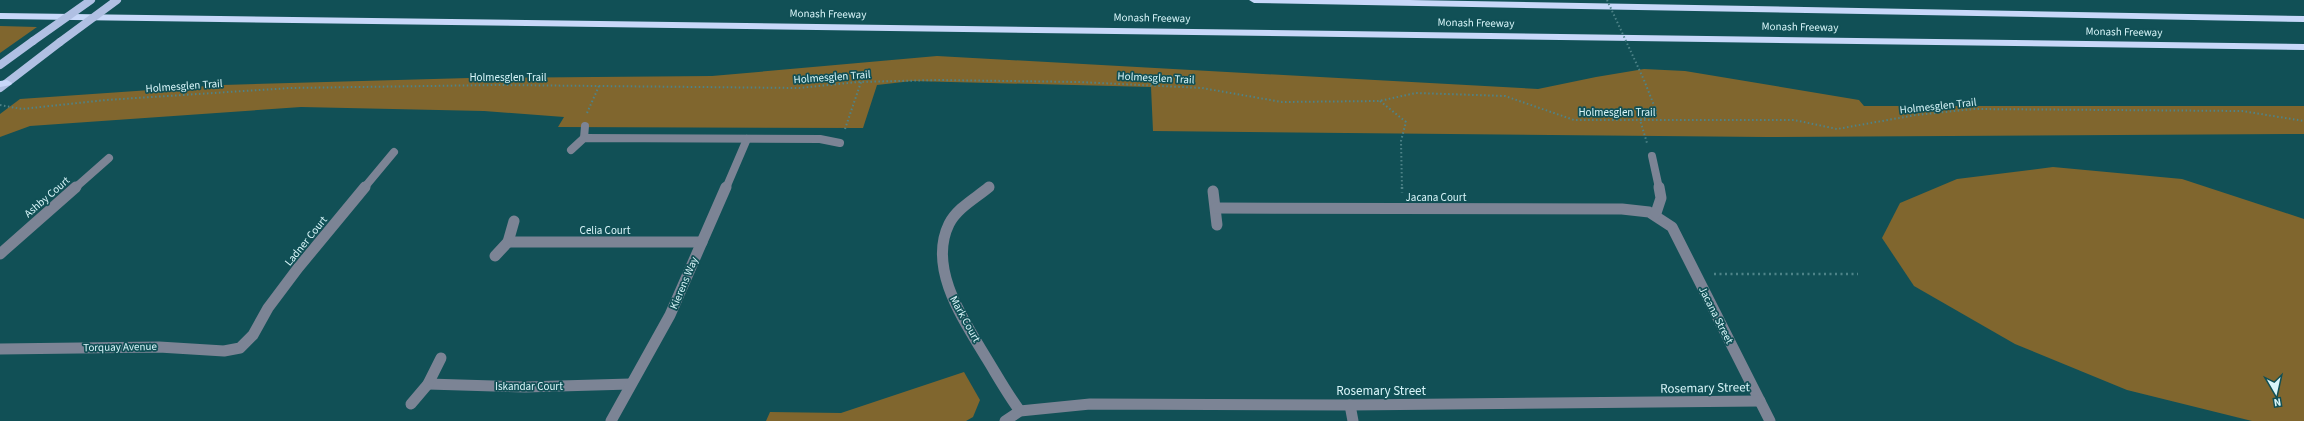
<svg xmlns="http://www.w3.org/2000/svg" width="2304" height="421" font-family="'Source Sans 3',sans-serif">
  <style>
    .green { fill: #80662e }
    .lines { fill: none; stroke-linecap: round; stroke-linejoin: round }
    .path-far1 { stroke: #4e8388; stroke-width: 2; stroke-dasharray: 1.5 2.5; stroke-linecap: butt }
    .path { stroke: #4e8388; stroke-width: 2.5; stroke-dasharray: 2 3.5; stroke-linecap: butt }
    .minor-far1 { stroke: #7c8495; stroke-width: 8 }
    .minor { stroke: #7c8495; stroke-width: 11 }
    .major { stroke: #b0c0e3; stroke-width: 8 }
    .highway { fill: #c8d8f9; fill-rule: evenodd }
    .path-bridge { stroke: #4e8388; stroke-width: 2; stroke-dasharray: 1.5 2.5; stroke-linecap: butt }
    .major-bridge { stroke: #b0c0e3; stroke-width: 8 }
    .labels { text-anchor: middle; dominant-baseline: central; stroke-width: 3.5; stroke-linejoin: round; paint-order: stroke }
    .street-label { font-size: 11px; fill: #d9f6fa; stroke: #115056 }
    .near-street-label { font-size: 13px; fill: #d9f6fa; stroke: #115056 }
  </style>
  <rect width="100%" height="100%" fill="#115056"/>
  <g class="green">
    <path d="M0,26l37,1 -37,26z"/>
    <path d="M937,56l601,33 58,-12 48,-8 41,2 174,29 5,6h440v28l-539,3 -612,-6 -2,-44 -239,-6 -35,4 -14,43 -305,-1 6,-10 -80,-6 -183,-4 -271,19 -30,11v-23l20,-15 203,-14 246,-7 243,-2z"/>
    <path d="M2053,167l129,12 122,40v202h-52l-125,-31 -112,-46 -101,-58 -32,-48 18,-35 57,-24z"/>
    <path d="M964,372l16,28 -7,17 -7,4h-200l4,-9 71,1z"/>
  </g>
  <g class="lines">
    <g class="path-far1">
      <path d="M1644,80l13,33 -17,7 7,23"/>
      <path d="M1380,101l26,21 -5,19 1,47"/>
      <path d="M0,105l22,4 84,-9 184,-12 207,-3 302,3 59,-6 79,-2 142,2 123,6 80,14 97,-1 37,-8 89,3 69,24h220l43,9 79,-14 58,-6 268,2 62,10"/>
      <path d="M587,113l12,-27"/>
      <path d="M845,129l16,-47"/>
    </g>
    <g class="path">
      <path d="M1402,187v6"/>
      <path d="M1714,274h144"/>
    </g>
    <g class="minor-far1">
      <path d="M584,138l1,-12"/>
      <path d="M571,150l13,-12 236,1 20,4"/>
      <path d="M1652,156l7,32"/>
      <path d="M75,188l34,-30"/>
      <path d="M364,188l30,-36"/>
      <path d="M726,188l21,-49"/>
    </g>
    <g class="minor">
      <path d="M989,187c-13,11 -32,21 -40,37 -22,45 16,98 38,135 11,18 21,36 33,52"/>
      <path d="M1213,191l4,34"/>
      <path d="M1216,208l406,1 27,3 23,15 98,194"/>
      <path d="M1656,213l5,-15 -2,-11"/>
      <path d="M508,242h194"/>
      <path d="M0,254l76,-67"/>
      <path d="M495,256l13,-14 6,-21"/>
      <path d="M0,349l159,-2 65,4 16,-3 13,-13 15,-27 30,-40 67,-81"/>
      <path d="M428,384l97,3 105,-3"/>
      <path d="M411,404l17,-20 13,-26"/>
      <path d="M1350,405l3,16"/>
      <path d="M611,421l59,-106 56,-128"/>
      <path d="M1005,421l15,-10 70,-7 260,1 410,-4"/>
    </g>
    <g class="major">
      <path d="M0,65l33,-24"/>
      <path d="M0,88l60,-46"/>
    </g>
    <g class="highway">
      <path d="M1249,0h161l894,16v6l-1050,-19z"/>
      <path d="M0,13l2304,31v6l-2304,-31z"/>
      <path d="M7,80l5,3 -1,2 -11,2v-6z"/>
    </g>
    <path class="path-bridge" d="M1607,0l37,80"/>
    <g class="major-bridge">
      <path d="M33,41l58,-41"/>
      <path d="M60,42l57,-42"/>
    </g>
  </g>
  <g class="labels">
    <g class="street-label">
      <text transform="translate(828 14) rotate(1)">Monash Freeway</text>
      <text transform="translate(1152 18) rotate(1)">Monash Freeway</text>
      <text transform="translate(1476 23) rotate(1)">Monash Freeway</text>
      <text transform="translate(1800 27) rotate(1)">Monash Freeway</text>
      <text transform="translate(2124 32) rotate(1)">Monash Freeway</text>
      <text x="508" y="77">Holmesglen Trail</text>
      <text transform="translate(832 77) rotate(-4)">Holmesglen Trail</text>
      <text transform="translate(1156 78) rotate(3)">Holmesglen Trail</text>
      <text transform="translate(184 86) rotate(-4)">Holmesglen Trail</text>
      <text transform="translate(1938 106) rotate(-6)">Holmesglen Trail</text>
      <text x="1617" y="112">Holmesglen Trail</text>
      <text transform="translate(47 197) rotate(-41)">Ashby Court</text>
      <text x="1436" y="197">Jacana Court</text>
      <text x="605" y="230">Celia Court</text>
      <text transform="translate(306 241) rotate(-51)">Ladner Court</text>
      <text transform="translate(684 283) rotate(-67)">Kierens Way</text>
      <text transform="translate(1716 315) rotate(63)">Jacana Street</text>
      <text transform="translate(965 319) rotate(61)">Mark Court</text>
      <text transform="translate(120 347) rotate(-1)">Torquay Avenue</text>
      <text x="529" y="386">Iskandar Court</text>
    </g>
    <g class="near-street-label">
      <text transform="translate(1705 388) rotate(-1)">Rosemary Street</text>
      <text x="1381" y="391">Rosemary Street</text>
    </g>
  </g>
  <g transform="translate(2276 393) rotate(171)" stroke="#115056" stroke-width="3" paint-order="stroke">
  <path d="M0-3L7 15L0 10L-7 15Z" fill="#d9f6fa"/>
  <text y="-6" font-size="11" font-weight="bold" text-anchor="middle" fill="#d9f6fa">N</text>
  </g>
</svg>
